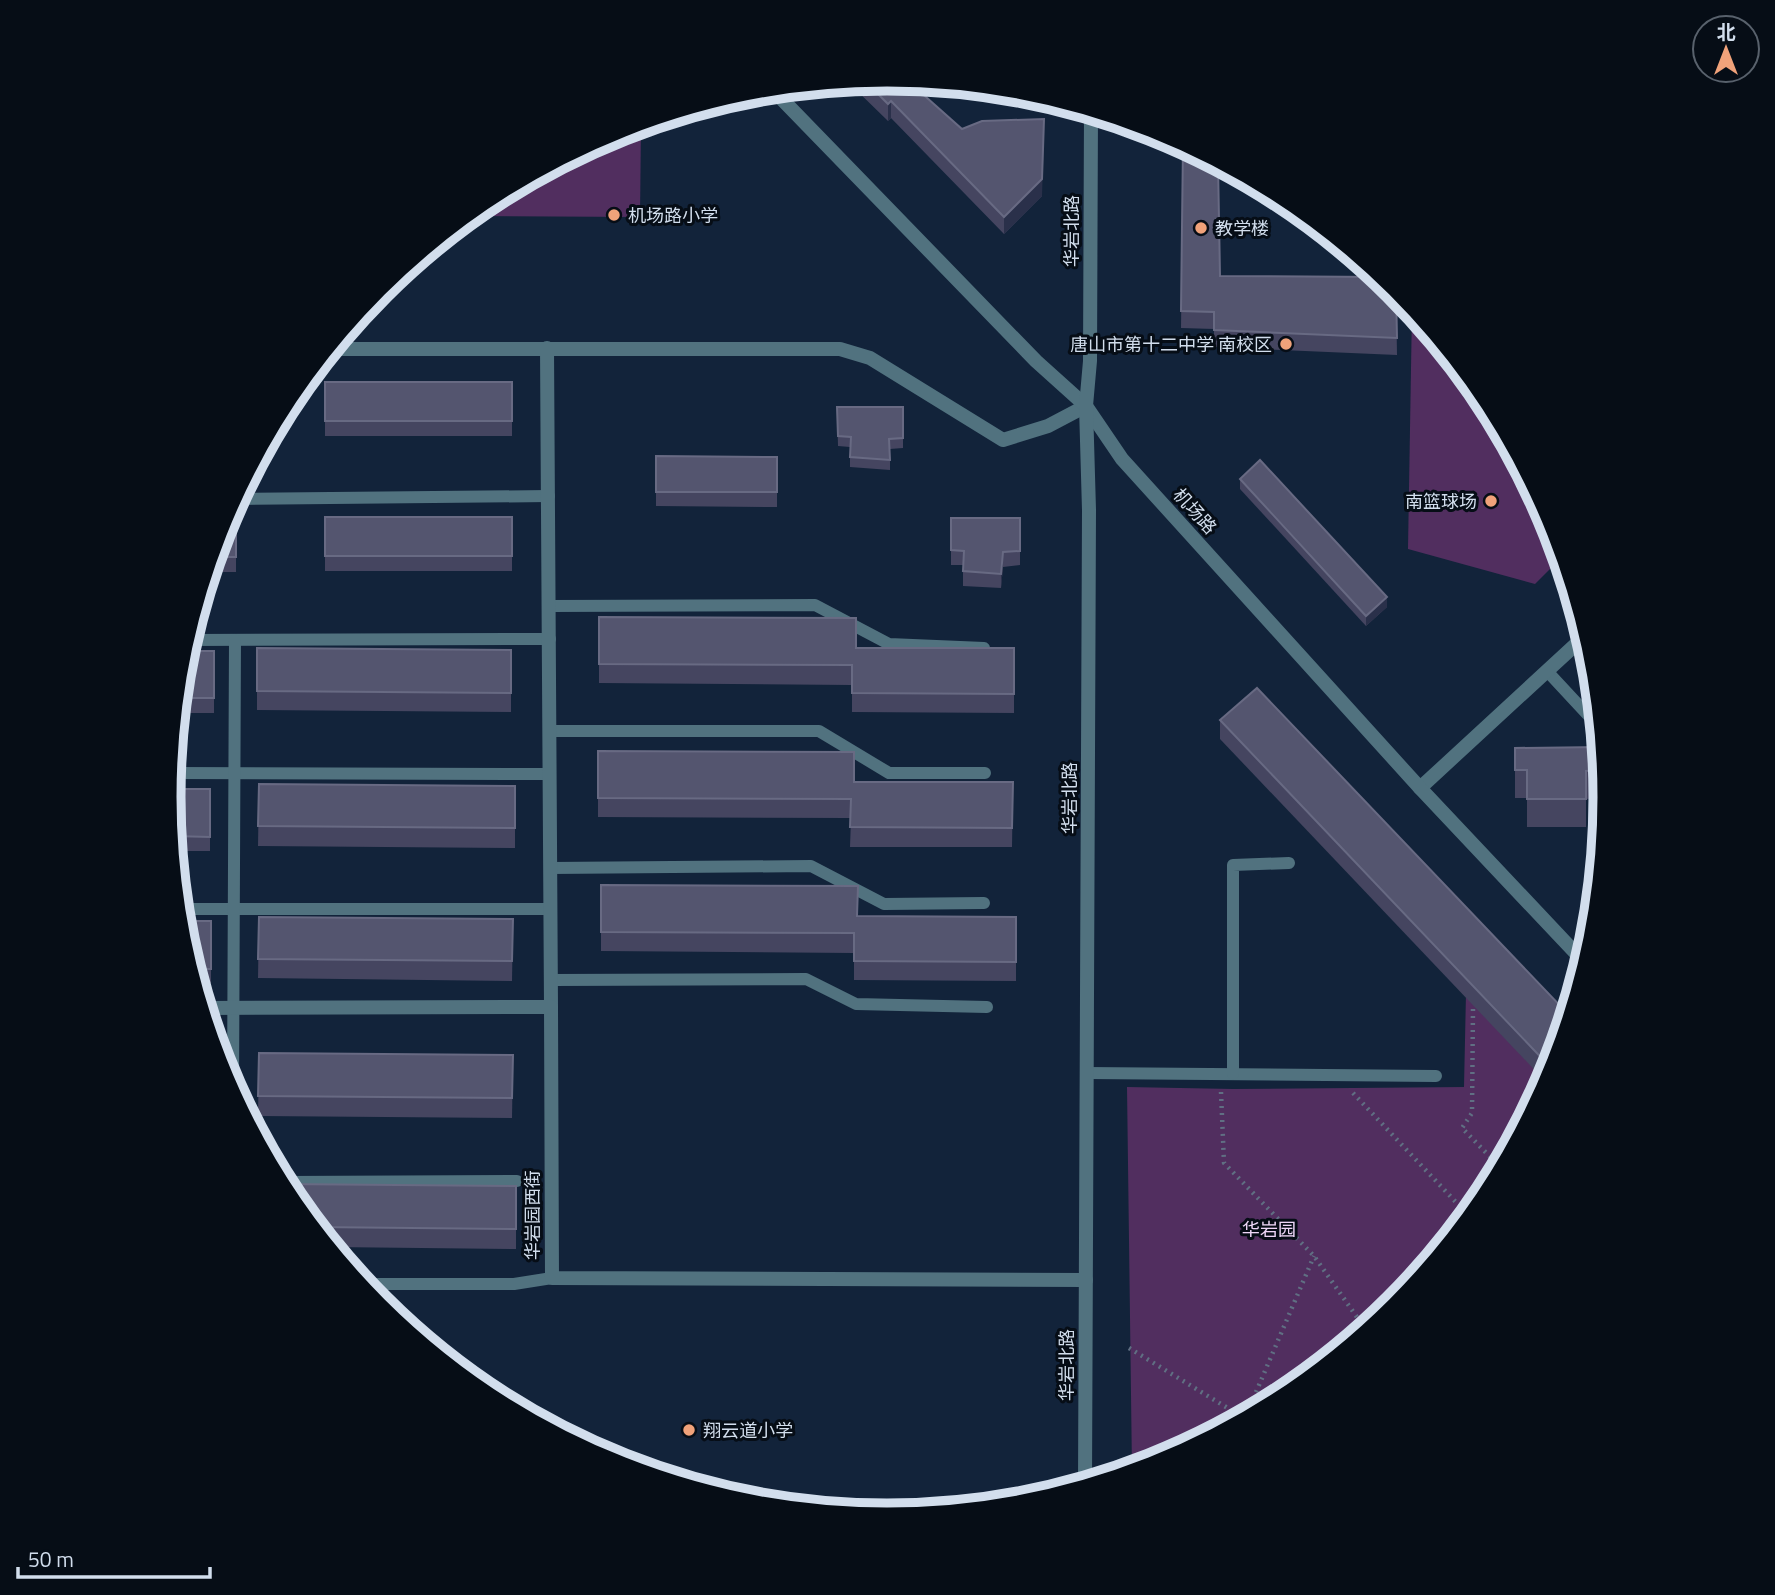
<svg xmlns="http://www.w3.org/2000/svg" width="1775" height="1595" font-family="'Titillium Web','Noto Sans SC',sans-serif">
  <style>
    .green { fill: #512e5f }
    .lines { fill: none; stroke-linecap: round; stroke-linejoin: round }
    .path { stroke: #606f83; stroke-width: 4.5; stroke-dasharray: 2 5; stroke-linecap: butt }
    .service { stroke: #51727f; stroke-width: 12 }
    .minor { stroke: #51727f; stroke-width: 14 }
    .tertiary { stroke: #51727f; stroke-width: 14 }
    .wall { fill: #454560 }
    .shaded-wall { fill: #2a304a }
    .building { fill: #54556f; stroke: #686a83; stroke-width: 2 }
    .poi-dot { fill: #f0a27a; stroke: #060d16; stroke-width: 2.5 }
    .labels { text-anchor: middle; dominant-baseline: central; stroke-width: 6; stroke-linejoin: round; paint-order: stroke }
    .poi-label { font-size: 18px; fill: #d2deed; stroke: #060d16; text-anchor: start }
    .street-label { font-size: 18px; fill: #d2deed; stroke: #060d16 }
    .park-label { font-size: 18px; fill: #edd6f7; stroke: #060d16 }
    .rim { fill: none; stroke: #d2deed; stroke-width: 9 }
  </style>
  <rect width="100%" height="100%" fill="#12233a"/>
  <g class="green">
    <path d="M641,125l-1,92 -171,-1 20,-16 124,-67z"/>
    <path d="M1412,309l73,90 67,124 10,34 -27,27 -127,-35z"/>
    <path d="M1466,993l81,89 -62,115 -90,109 -109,89 -124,67 -30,9 -5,-384 106,2 231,-2z"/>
  </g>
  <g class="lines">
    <g class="path">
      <path d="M1473,1009l-1,104 -10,15 39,40"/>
      <path d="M1221,1092l3,71 90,93 52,74"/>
      <path d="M1353,1093l116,123"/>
      <path d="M1129,1348l115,70"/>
      <path d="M1245,1418l69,-162"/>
    </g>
    <g class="service">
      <path d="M236,499l313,-3"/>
      <path d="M550,606l265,-1 74,39 95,4"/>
      <path d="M188,640l362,-1"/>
      <path d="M1547,671l52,56"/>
      <path d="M550,731h269l70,42h96"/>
      <path d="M171,773l379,1"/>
      <path d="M550,868l261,-2 73,38 100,-1"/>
      <path d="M180,909h370"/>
      <path d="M551,980l255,-1 50,25 131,3"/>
      <path d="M1086,1073l350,3"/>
      <path d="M1233,1074v-209l56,-2"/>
      <path d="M233,1091l2,-451"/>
      <path d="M282,1182l235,-1"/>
      <path d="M361,1284h153l38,-6"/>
    </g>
    <g class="minor">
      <path d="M547,348l4,659"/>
      <path d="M330,349h510l30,9 133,82 45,-14 38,-20"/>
      <path d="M1420,788l166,-153"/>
      <path d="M204,1008l347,-1 1,271 534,2"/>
    </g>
    <g class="tertiary">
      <path d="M773,90l263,271 50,45 36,53 298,329 165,175"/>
      <path d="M1085,1485l4,-975 -3,-104 4,-45 1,-249"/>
    </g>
  </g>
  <g class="wall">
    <path d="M888,79l74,50 80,67 -38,38 -113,-116 -3,3 -39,-38z"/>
    <path d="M1177,141l41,22 2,113 176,14 1,65 -183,-8v-18l-33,-1 2,-178h-6z"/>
    <rect x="325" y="382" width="187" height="54"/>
    <path d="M837,407h66v41l-13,1v21l-40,-3v-20l-12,-1z"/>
    <path d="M656,456l121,1v50l-121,-1z"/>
    <path d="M1240,479l147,128 -21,19 -126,-137z"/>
    <rect x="325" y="517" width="187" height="54"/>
    <path d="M236,518v54h-27l15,-50z"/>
    <path d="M951,518h69v47l-17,2 -2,21 -38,-2v-21h-12z"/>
    <path d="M599,617l257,31h158v65l-162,-1v-27l-253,-2z"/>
    <path d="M257,648l254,2v62l-254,-2z"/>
    <path d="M214,651v62h-37l6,-56z"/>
    <path d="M1220,720l349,295 -18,58 -5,9 -326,-343z"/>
    <path d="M1600,747v51l-14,1v28h-59v-29h-12v-50z"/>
    <path d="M598,751l256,31h159l-1,65h-162l1,-29 -253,-1z"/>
    <path d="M259,784l256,2v62l-257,-2z"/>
    <path d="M210,789v62h-36l-5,-54z"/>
    <path d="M601,885l257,31 158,1v64l-162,-1v-27l-253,-2z"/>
    <path d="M259,917l254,2 -1,62 -254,-3z"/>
    <path d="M211,921v62h-15l-14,-46z"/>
    <path d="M259,1053l254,2 -1,63 -254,-2z"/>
    <path d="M516,1186v63l-185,-2 -41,-51z"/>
  </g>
  <g class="shaded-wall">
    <path d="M891,101v17l-3,3v-17z"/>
    <path d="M1044,136l-2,60 -38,38v-17z"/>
    <path d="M1003,552v15l-2,21v-14z"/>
    <path d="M1387,597v10l-21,19v-10z"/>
  </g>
  <g class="building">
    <path d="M888,79l20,2 54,48 20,-8 62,-2 -2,60 -38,38 -113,-116 -3,3 -23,-23z"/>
    <path d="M1183,144l35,19 2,113 161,1 15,13 1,48 -183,-8v-18l-33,-1z"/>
    <rect x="325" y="382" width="187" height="39"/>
    <path d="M837,407h66v31l-14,1 1,21 -40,-3 1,-20 -13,-1z"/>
    <path d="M656,456l121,1v35h-121z"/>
    <path d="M1260,460l127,137 -21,19 -126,-137z"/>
    <rect x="325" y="517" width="187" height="39"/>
    <path d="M226,518h10v39h-23z"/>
    <path d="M951,518h69v33l-17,1 -2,22 -38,-3 1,-20 -13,-1z"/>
    <path d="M599,617l257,1v30h158v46l-162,-1v-28l-253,-1z"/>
    <path d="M257,648l254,2v43l-254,-2z"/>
    <path d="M184,651h30v47h-35l4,-41z"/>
    <path d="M1257,688l312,327 -17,54 -332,-349z"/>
    <path d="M1600,747v23l-14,1v28h-59v-29h-12v-22z"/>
    <path d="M598,751l256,1v30h159l-1,46 -162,-1 1,-28 -253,-1z"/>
    <path d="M259,784l256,2v42l-257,-2z"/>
    <path d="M170,789h40v48l-37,-1 -4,-39z"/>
    <path d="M601,885l257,1 -1,30 159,1v45l-162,-1v-28l-253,-1z"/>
    <path d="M259,917l254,2 -1,42 -254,-2z"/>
    <path d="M181,921h30v48h-19l-10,-32z"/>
    <path d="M259,1053l254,2 -1,43 -254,-2z"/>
    <path d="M283,1184l233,2v43l-201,-2 -25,-31z"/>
  </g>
  <g class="poi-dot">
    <circle cx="614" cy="215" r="7"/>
    <circle cx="1201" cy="228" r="7"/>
    <circle cx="1286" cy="344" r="7"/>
    <circle cx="1491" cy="501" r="7"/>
    <circle cx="689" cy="1430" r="7"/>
  </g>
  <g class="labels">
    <g class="poi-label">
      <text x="628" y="215">机场路小学</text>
      <text x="1215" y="228">教学楼</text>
      <text x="1272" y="344" text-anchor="end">唐山市第十二中学 南校区</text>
      <text x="1477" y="501" text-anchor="end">南篮球场</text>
      <text x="703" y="1430">翔云道小学</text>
    </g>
    <g class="street-label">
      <text transform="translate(1071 231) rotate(-90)">华岩北路</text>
      <text transform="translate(1195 511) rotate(48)">机场路</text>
      <text transform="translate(1069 798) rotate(-90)">华岩北路</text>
      <text transform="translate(532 1215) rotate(-90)">华岩园西街</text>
      <text transform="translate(1066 1365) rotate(-90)">华岩北路</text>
    </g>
    <g class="park-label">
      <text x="1269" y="1229">华岩园</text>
    </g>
  </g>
  <path d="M0 0H1775V1595H0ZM181 797a706 706 0 1 1 1412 0a706 706 0 1 1-1412 0Z" fill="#060d16" fill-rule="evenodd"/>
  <path class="rim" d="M181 797a706 706 0 1 1 1412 0a706 706 0 1 1-1412 0Z"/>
  <g transform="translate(1726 49)"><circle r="33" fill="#060d16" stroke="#58616c" stroke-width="2"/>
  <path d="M0-5L12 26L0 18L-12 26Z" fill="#f0a27a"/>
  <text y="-10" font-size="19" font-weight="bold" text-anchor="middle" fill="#d2deed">北</text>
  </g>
  <path d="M18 1567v10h192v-10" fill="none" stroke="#d2deed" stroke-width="3.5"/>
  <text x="28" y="1567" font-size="21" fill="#d2deed" stroke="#060d16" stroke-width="5" paint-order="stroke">50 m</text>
</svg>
